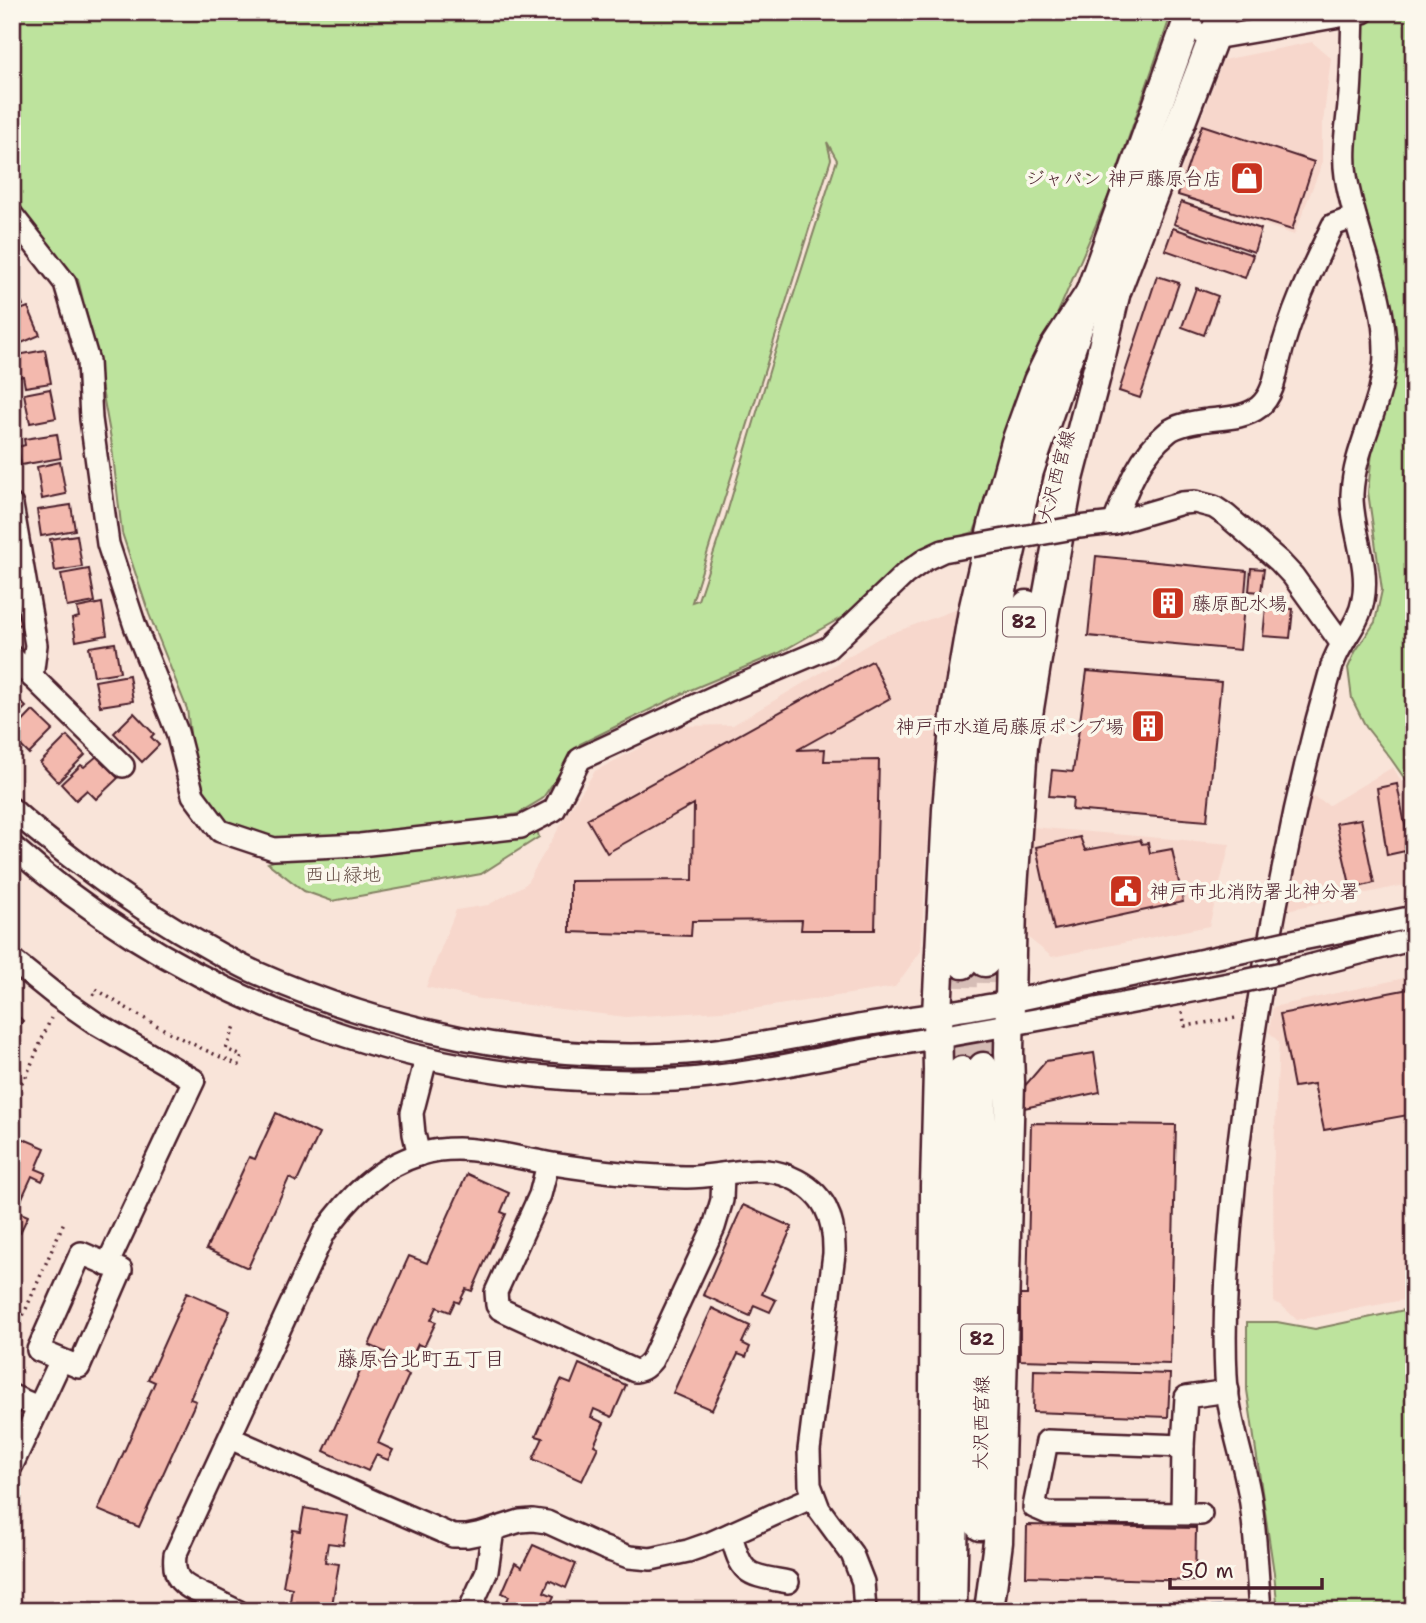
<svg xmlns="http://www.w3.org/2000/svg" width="1426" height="1623" font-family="'Shantell Sans','Klee One',sans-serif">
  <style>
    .built { fill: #f7d7cc }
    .green { fill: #bde39d; stroke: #848164; stroke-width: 2; fill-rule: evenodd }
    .water { fill: #8cd0ed; stroke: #72899f; stroke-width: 2 }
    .building { fill: #f3b9ae; stroke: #4a1f2b; stroke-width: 2 }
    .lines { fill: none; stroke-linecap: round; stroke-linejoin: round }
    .major-tunnel { stroke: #d6bdb6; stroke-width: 28; stroke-dasharray: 28 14; stroke-linecap: butt }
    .minor-casing { stroke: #4a1f2b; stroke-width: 26 }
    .major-casing { stroke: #4a1f2b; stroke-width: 33 }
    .path { stroke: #4a1f2b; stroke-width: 3.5; stroke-dasharray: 2 5; stroke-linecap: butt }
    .minor { stroke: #fbf7ec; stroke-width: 21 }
    .major { stroke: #fbf7ec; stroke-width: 28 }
    .minor-bridge-casing { stroke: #4a1f2b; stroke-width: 26; stroke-linecap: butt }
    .minor-bridge { stroke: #fbf7ec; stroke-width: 21 }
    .labels { text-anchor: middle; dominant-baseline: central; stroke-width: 7; stroke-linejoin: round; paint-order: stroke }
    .shield { fill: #fbf7ec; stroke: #7f6065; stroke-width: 2 }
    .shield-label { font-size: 18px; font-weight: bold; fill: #4a1f2b }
    .poi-label { font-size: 19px; fill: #4a1f2b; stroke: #fbf7ec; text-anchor: end }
    .street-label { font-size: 19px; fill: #4a1f2b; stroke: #fbf7ec }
    .park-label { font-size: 19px; fill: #675048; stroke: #fbf7ec }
    .neighbourhood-label { font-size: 21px; fill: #4a1f2b; stroke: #fbf7ec }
  </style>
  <rect width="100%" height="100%" fill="#f9e4d9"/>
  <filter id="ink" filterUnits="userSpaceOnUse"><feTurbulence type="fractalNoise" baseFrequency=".0143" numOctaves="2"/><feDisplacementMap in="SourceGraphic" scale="14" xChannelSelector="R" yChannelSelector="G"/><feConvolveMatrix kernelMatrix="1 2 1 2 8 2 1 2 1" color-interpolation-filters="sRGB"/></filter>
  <g filter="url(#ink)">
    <g class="built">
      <path d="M1312,42l19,16 -9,73v33l-28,71 -121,-42 50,-133z"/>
      <path d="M957,609l-24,170 -8,96 -4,76 -26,36 -143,22 -126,8 -146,-18 -54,-12 30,-77 32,-5 38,-21 43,-73 26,-40 86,-45 52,-1 146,-87z"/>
      <path d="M1393,767l11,19 6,45 4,10v42l-127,27 24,-114 18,9z"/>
      <path d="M1032,827l198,17 -21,82 -157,31 -26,-21z"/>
      <path d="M1414,976v322l-117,22 -16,-15 -7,-3 -1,-130 6,-130 -10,-10 4,-25z"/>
    </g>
    <g class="green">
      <path d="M12,12h1160l-64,185 -68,157 -66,178 -51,17 -79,67 -65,37 -91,38 -108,53 -38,55 -25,15 -57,10 -69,9 -116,8 -49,-16 -29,-37 -10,-79 -38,-95 -27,-81 -11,-94 -18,-99 -15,-60 -66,-82zM827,142l10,18 -66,205 -45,151 -28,84 -6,2 139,-443z"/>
      <path d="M1363,12h51v818l-4,-10 -3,-38 -16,-23 -25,-32 -14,-28 -4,-31 7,-16 20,-30 7,-32 -14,-98 6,-60 16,-82 -37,-163 -5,-54z"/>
      <path d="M535,824l4,13 -58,37 -149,27 -28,-10 -36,-28 26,-9z"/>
      <path d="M1414,1308v303h-136l-4,-38 -27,-183v-68h30l38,7z"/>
    </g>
    <path class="water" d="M1236,1606l1,5h-120z"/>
    <g class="building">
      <path d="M1202,125l112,37 -22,68 -114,-35z"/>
      <path d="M1181,202l80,27 -7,23 -80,-28z"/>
      <path d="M1173,228l80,27 -8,23 -80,-28z"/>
      <path d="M1157,276l22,7 -39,115 -21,-7z"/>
      <path d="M12,282l11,23 -11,5z"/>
      <path d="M1196,288l22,8 -14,39 -22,-8z"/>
      <path d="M28,307l12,28 -23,10 -5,-11v-21z"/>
      <path d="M45,350l6,33 -26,4 -2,-11 -8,2 -3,-22z"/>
      <path d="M50,389l6,29 -26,5 -6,-29z"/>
      <path d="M57,434l4,24 -40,7 -3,-18 7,-2 -1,-6z"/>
      <path d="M60,462l6,32 -24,5 -5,-32z"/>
      <path d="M71,505l4,25 -34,6 -4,-26z"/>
      <path d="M77,535l5,32 -27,4 -5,-32z"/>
      <path d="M1096,556l151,15 -7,79 -152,-14z"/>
      <path d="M12,566l10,58 -10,2z"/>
      <path d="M1251,568l13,1 -3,23 -12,-1z"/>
      <path d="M89,569l6,33 -28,5 -6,-33z"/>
      <path d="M102,603l5,32 -31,6 -4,-22 7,-2 -2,-9z"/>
      <path d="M1266,607l27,2 -3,29 -27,-2z"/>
      <path d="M115,643l5,29 -26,4 -5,-29z"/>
      <path d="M872,661l18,37 -93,52 28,-1 -1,12 55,-1 -4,170h-74l1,-10 -110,1 -1,15 -121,-4v-51l123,-1 1,-76 -87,49 -20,-34z"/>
      <path d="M1087,671l134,11 -14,139 -135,-11 1,-12 -24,-2 3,-26 21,2z"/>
      <path d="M129,675l4,26 -33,5 -5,-25z"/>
      <path d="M12,693l14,14 -14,13z"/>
      <path d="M33,711l20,19 -24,24 -17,-17v-4z"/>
      <path d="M134,713l20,21 -3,3 8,8 -17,17 -28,-29z"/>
      <path d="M67,736l18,19 -27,27 -18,-19z"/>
      <path d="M97,756l21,22 -22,21 -9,-9 -11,10 -15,-16 20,-19 3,2z"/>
      <path d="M1397,784l13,66 -23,5 -10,-67z"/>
      <path d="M1361,819l13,64 -23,6 -15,-66z"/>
      <path d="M1080,837l5,13 55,-10 2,4 6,-1 2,10 22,-4 11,53 -129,28 -18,-83z"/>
      <path d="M1414,988v126l-90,16 -10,-46 -20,3 -14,-73z"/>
      <path d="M12,1010l11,11 -11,10z"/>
      <path d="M1094,1053l6,39 -76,16 -1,-20 23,-27z"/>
      <path d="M276,1113l43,21 -22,48 -8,-4 -41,90 -42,-19 43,-92 6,2z"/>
      <path d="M1031,1123l145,2 -6,239 -150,-4v-65h7z"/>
      <path d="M12,1134l33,14 -9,21 10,4 -4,8 -10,-5 -16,35 12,5 -8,17 -8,-3z"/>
      <path d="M467,1174l42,19 -8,19 5,2 -34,77 -6,-2 -7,14 -4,-2 -5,11 -13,-5 -6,13 5,2 -12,25 -6,-3 -9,19 -40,-18 40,-89 18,7z"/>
      <path d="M743,1205l49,22 -30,67 14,6 -6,12 -16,-7 -4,11 -47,-21z"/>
      <path d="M187,1292l43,19 -40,88 6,2 -57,126 -41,-17 57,-128 -7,-3z"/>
      <path d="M712,1308l38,18 -8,17 8,4 -4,10 -8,-3 -26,56 -39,-17z"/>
      <path d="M367,1356l42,19 -31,68 15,7 -5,10 -12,-5 -8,16 -44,-20z"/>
      <path d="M579,1364l47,21 -14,32 -18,-8 -3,8 13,6 -10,22 4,2 -16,34 -49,-22 10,-21 -7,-2 25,-56 10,4z"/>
      <path d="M1034,1370l136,4 -2,43 -135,-5z"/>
      <path d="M304,1508l44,8 -5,29 -15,-2 -3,19 14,2 -8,47h-31l-11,-2 3,-21 -9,-2 10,-56 7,1z"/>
      <path d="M1027,1525l169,3 -1,53 -169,-5z"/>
      <path d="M533,1545l43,19 -10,24 -17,-8 -5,12 10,4 -7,15h-44l6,-15 -7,-3 13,-30 7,4z"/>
    </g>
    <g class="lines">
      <g class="major-tunnel">
        <path d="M983,1067l2,-105"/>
        <path d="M962,1071l1,-107"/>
      </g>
      <g class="minor-casing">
        <g id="minor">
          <path d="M1204,34l10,4 149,-26"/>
          <path d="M12,215l53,68 23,78 3,58 17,125 27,82 42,106 16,63 27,36 54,18 86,-4 161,-18 33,-17 26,-51 149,-69 99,-42 77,-74 21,-15 17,-8 28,-5"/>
          <path d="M12,505l24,140 -4,32"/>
          <path d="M1114,523c12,-32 25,-68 54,-91 10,-8 27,-10 40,-12 17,-2 37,-2 51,-13 13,-11 16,-28 19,-43 12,-50 33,-94 55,-139l22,-8"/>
          <path d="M1079,527l35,-4 68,-20 13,-1 19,5 12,8 53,46 14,15 49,68"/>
          <path d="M12,657l111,109"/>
          <path d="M12,809c19,18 40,34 61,50 45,35 93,66 143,93 13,7 27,15 41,21 129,57 272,88 414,81 62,-3 121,-17 182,-27 49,-9 99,-14 149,-24 81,-17 162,-35 244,-52"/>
          <path d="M12,846c181,161 421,245 663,234 69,-4 138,-21 206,-33 119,-20 238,-42 358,-65"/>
          <path d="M1287,942l127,-25"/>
          <path d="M12,960l46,37 39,27 97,56 -87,185"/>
          <path d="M1282,973l132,-34"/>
          <path d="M419,1155l-5,-21 -2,-21 14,-54"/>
          <path d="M548,1164l-8,31 -44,97 1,13 3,4 135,62c8,-1 12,-5 17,-11l62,-133 8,-27 1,-26"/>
          <path d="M81,1253l40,17 -42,97 -41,-17z"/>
          <path d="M12,1396l26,11"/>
          <path d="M230,1438l149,66 74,32h14l15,-3 38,-12 13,-1 14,2 57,26 25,9 22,2 37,-8 20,-7 105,-47"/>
          <path d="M12,1465l49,-105"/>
          <path d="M1182,1513l1,-67"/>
          <path d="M1201,1514l-153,-1 -14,-6 13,-66 136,5 3,-49 42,-6"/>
          <path d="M731,1534c11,43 16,40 57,48"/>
          <path d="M237,1611c-10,-5 -21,-10 -31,-15 -21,-10 -34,-14 -31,-41l149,-322c25,-36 54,-66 97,-79 44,-13 88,3 132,10 44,7 87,12 132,13 34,1 72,-15 105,0 35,15 45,41 44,77l-25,196 1,35 9,24 33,45 11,28 2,29"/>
          <path d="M469,1611l18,-40 6,-41"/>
          <path d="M1260,1611c-3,-38 -4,-77 -10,-114 -7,-41 -22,-79 -24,-121 -3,-62 2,-125 8,-188 11,-109 28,-216 50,-323 13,-67 29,-134 48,-199 7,-24 27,-41 31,-66 7,-36 -12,-71 -11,-106 2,-49 34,-93 33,-143 0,-60 -30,-116 -39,-175 -4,-27 2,-55 4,-82 2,-27 2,-54 3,-82"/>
        </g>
      </g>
      <g class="major-casing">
        <g id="major">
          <path d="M1110,307l113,-295"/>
          <path d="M985,962l2,-91 7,-92 33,-174"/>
          <path d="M963,964l7,-161 11,-95 22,-123 26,-114 61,-178 101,-281"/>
          <path d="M980,1526l2,-184 -1,-216 2,-59"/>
          <path d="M933,1611l2,-425 3,-116 -1,-56 10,-204 8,-94 18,-105 20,-86 23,-83 22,-61 16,-33 36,-55"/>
          <path d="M952,1611l10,-540"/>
          <path d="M989,1611l9,-69 12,-460 -1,-30 3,-149 11,-157 21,-131 25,-136 29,-111 18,-77"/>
        </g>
      </g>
      <g class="path">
        <path d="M93,995l3,-6c46,30 93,55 143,76l3,-9 -16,-7 9,-23"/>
        <path d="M1182,1012l3,14 51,-8"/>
        <path d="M12,1093l13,-14 26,-61"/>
        <path d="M12,1341l52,-119"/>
      </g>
      <use href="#minor" class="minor"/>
      <use href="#major" class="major"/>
      <g class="minor-bridge-casing">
        <g id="minor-bridge">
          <path d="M971,546l108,-19"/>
          <path d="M1246,951l41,-9"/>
          <path d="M1239,982l43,-9"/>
        </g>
      </g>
      <use href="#minor-bridge" class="minor-bridge"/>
    </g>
  </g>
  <defs>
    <g id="shop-square" transform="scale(1.75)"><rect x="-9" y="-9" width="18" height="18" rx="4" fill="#c8321e" stroke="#fbf7ec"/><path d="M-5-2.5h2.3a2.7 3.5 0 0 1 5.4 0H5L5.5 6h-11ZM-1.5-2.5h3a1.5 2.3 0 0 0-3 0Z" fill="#fff"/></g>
    <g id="building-square" transform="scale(1.75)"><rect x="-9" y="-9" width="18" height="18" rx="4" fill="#c8321e" stroke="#fbf7ec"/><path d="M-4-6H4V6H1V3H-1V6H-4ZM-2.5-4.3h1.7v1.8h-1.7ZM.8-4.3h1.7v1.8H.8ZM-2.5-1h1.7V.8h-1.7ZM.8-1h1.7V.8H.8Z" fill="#fff"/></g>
    <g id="civic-square" transform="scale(1.75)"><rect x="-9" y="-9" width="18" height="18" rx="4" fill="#c8321e" stroke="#fbf7ec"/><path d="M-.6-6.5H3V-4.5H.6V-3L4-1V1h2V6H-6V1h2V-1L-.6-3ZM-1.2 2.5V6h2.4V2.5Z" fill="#fff"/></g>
  </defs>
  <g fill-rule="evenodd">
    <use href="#shop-square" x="1247" y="178"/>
    <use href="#building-square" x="1168" y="603"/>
    <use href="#building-square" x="1148" y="726"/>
    <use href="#civic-square" x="1126" y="891"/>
  </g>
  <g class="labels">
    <g class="shield">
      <rect x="1003" y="607.5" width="42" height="29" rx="5"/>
      <rect x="961" y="1324.5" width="42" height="29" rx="5"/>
    </g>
    <g class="shield-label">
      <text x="1024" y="622">82</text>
      <text x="982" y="1339">82</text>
    </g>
    <g class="poi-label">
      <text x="1222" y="178">ジャパン 神戸藤原台店</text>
      <text x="1192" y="603" text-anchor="start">藤原配水場</text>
      <text x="1124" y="726">神戸市水道局藤原ポンプ場</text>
      <text x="1150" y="891" text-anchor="start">神戸市北消防署北神分署</text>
    </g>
    <g class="street-label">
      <text transform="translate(1056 476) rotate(-75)">大沢西宮線</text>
      <text transform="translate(981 1423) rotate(-89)">大沢西宮線</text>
    </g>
    <g class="park-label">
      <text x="343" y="874">西山緑地</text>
    </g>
    <g class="neighbourhood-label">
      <text x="421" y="1359">藤原台北町五丁目</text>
    </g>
  </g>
  <rect width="1426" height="1623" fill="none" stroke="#fbf7ec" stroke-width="42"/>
  <rect x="21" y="21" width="1384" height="1581" fill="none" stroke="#4a1f2b" stroke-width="2.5" filter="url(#ink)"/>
  <path d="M1170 1578v10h152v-10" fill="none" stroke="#4a1f2b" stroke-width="3.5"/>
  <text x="1181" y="1578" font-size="21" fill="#4a1f2b" stroke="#fbf7ec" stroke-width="5" paint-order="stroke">50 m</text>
</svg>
